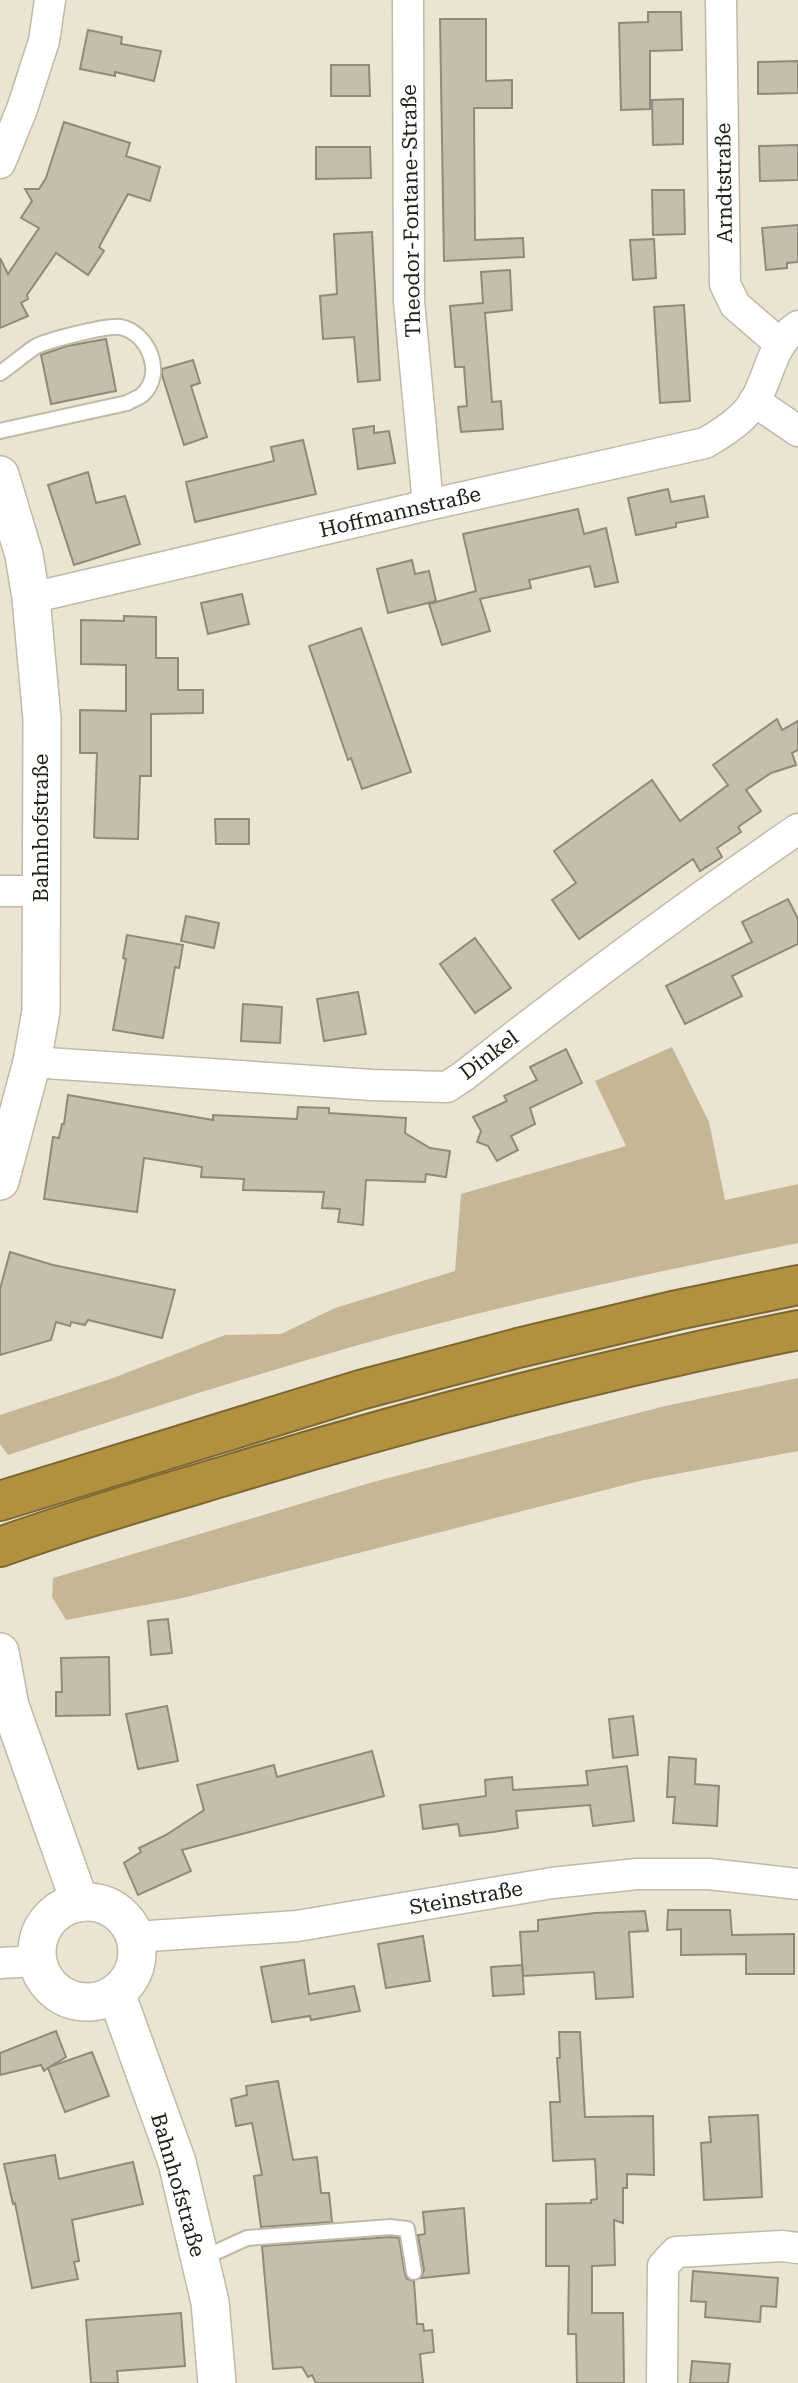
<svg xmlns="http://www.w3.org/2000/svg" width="798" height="2383" font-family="'Roboto Serif',serif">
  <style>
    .green { fill: #c5b696 }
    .building { fill: #c5bead; stroke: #918a7a; stroke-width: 2 }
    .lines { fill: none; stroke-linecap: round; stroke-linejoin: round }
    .service-casing { stroke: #c0b9a8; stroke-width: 18 }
    .minor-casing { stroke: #c0b9a8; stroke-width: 33 }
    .tertiary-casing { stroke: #c0b9a8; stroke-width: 40 }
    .motorway-casing { stroke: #7e6831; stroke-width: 42 }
    .service { stroke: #fff; stroke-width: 14 }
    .minor { stroke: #fff; stroke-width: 30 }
    .tertiary { stroke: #fff; stroke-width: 37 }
    .motorway { stroke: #b19140; stroke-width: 38 }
    .labels { text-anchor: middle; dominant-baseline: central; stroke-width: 5; stroke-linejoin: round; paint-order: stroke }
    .street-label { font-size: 21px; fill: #1f1d16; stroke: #fff }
  </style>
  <rect width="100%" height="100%" fill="#ece4d3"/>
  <g class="green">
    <path d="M672,1047l37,75 16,78 73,-16v59c-148,30 -297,62 -443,103 -116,33 -232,71 -347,109l-8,-11v-29l113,-37 112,-43 56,-1 54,-26 120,-37 6,-77 165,-48 -31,-65z"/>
    <path d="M798,1378v73l-154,29 -461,118 -117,22 -14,-23 1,-19 320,-96 292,-76z"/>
  </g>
  <g class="building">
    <path d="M648,12h33l1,38 -32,1v58l-29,1 -2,-87 29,-1z"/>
    <path d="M440,19h46v62l26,-1v28h-38l1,132 48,-2 1,19 -80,4z"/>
    <path d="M88,30l34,7 -1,7 40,7 -7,30 -39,-9v4l-35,-7z"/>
    <path d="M798,61v32l-40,1v-32z"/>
    <path d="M331,65h38l1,31h-39z"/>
    <path d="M683,99v45l-30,1 -1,-45z"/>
    <path d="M64,122l66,21 -4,13 34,11 -10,34 -22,-7 -29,53 5,4 -16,24 -32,-22 -29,42 1,4 -7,4 7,13 -28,12v-70l8,16 31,-46 -18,-10 11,-17 -7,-12h14l7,-11z"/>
    <path d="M798,145v35l-38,1 -1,-35z"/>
    <path d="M316,147h54l1,31 -55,1z"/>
    <path d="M652,190h32l1,44 -32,1z"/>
    <path d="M798,225v37l-11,1v5l-21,2 -4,-42z"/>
    <path d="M372,232l8,148 -22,2 -4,-45 -31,2 -3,-43 17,-2 -3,-60z"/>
    <path d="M654,239l2,39 -23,2 -3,-40z"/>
    <path d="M510,270l2,40 -27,3 7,89 9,-1 2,28 -42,3 -3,-25 9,-1 -3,-39h-9l-5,-61 33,-3 -2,-31z"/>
    <path d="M684,305l6,96 -30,2 -6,-96z"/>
    <path d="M106,339l10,52 -65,13 -10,-49 26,-9z"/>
    <path d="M193,360l7,23 -9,3 16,51 -23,8 -22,-70v-6z"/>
    <path d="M374,426v7l15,-2 6,32 -37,6 -5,-40z"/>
    <path d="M303,440l13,54 -121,28 -9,-40 88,-21 -3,-14z"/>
    <path d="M88,472l8,31 29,-7 15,48 -66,21 -26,-80z"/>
    <path d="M668,489l3,13 33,-6 4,21 -32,6v4l-40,8 -8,-37z"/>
    <path d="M578,509l6,25 22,-6 12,54 -23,5 -5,-21 -61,14 2,8 -51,11 10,32 -48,14 -13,-41 47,-13 -13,-57z"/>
    <path d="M412,560l3,14 14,-3 7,30 -48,12 -11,-44z"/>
    <path d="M242,594l7,30 -41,10 -7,-31z"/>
    <path d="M124,616l32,1v41h22v32h25v23l-52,1v62h-11l-2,63 -41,-1 -3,-1 3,-84h-17v-43l46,1v-46l-45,-1v-44l43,1z"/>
    <path d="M361,628l50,144 -49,17 -11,-31 -3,2 -39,-114z"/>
    <path d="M777,719l5,11 16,-9v29l-6,3 4,12 -25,8 -25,17 15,21 -23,16 3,5 -24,16 5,9 -22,14 -7,-12 -114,80 -27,-39 24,-17 -22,-32 98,-71 28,41 48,-36 -15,-20z"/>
    <path d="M215,819h34v25h-33z"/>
    <path d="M788,899l10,20v25l-66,32 10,20 -57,28 -19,-38 86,-44 -10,-20z"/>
    <path d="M186,916l33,7 -5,25 -33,-7z"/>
    <path d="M127,935l56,10 -4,23 -4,-1 -12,71 -50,-8 13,-71 -3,-1z"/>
    <path d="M475,938l36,50 -36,25 -35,-49z"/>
    <path d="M358,992l8,42 -42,7 -7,-42z"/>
    <path d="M243,1004l39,3 -2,36 -39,-2z"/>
    <path d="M566,1049l16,34 -52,25 5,16 -24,12 7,14 -21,11 -9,-15 -11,-4 4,-11 -8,-14 34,-16 -3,-5 33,-16 -7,-13z"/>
    <path d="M68,1095l145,25v-5l84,4 1,-12 31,1v5l77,5 -1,15 25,15 20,3 -4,26 -20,-3 -1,8 -59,-2 -3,45 -25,-3 2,-13 -18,-1 2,-16 -81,-2 1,-11 -43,-2 1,-10 -58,-9 -7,54 -93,-13 9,-62 6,1 3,-14h2z"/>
    <path d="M10,1252l43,13 122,25 -13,48 -74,-18 -3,5 -14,-3 -1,4 -14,-4 -5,18 -51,15v-66z"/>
    <path d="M168,1619l4,34 -21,2 -3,-34z"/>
    <path d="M109,1657l1,58 -54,1v-24h6l-1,-34z"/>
    <path d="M167,1706l11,55 -40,8 -12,-55z"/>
    <path d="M633,1716l5,39 -25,3 -4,-39z"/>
    <path d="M372,1751l12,45 -202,54 9,21 -53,24 -14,-32 17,-11 -2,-4 27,-13 38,-25 -7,-25 77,-20 3,12z"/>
    <path d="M669,1757l27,2 -1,25 24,2 -2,40 -44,-3 2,-26h-8z"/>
    <path d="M627,1766l7,55 -41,5 -3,-21 -74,6 2,17 -25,4 -33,4 -2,-12 -35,5 -3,-24 66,-9 -1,-16 27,-3 1,13 75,-5 -2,-14z"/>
    <path d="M668,1910h62l2,25 62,-1v40h-48v-20l-65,1v-26l-14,1z"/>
    <path d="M645,1911l3,20 -19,1 4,65 -37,2 -2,-27 -71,4 -3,-44 18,-1v-11l57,-7z"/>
    <path d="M423,1936l7,45 -44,7 -8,-44z"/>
    <path d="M304,1960l5,34 45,-8 6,25 -49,9 -1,-4 -38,6 -11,-55z"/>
    <path d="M522,1965l2,29 -31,2 -2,-29z"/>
    <path d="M56,2031l10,26 -17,10 43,-15 17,44 -44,16 -17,-44 -4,3 -3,-6 -41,10v-22z"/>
    <path d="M559,2032h21l5,85 68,-1 1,59 -27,-1v14h-4v35l-9,-3 1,45 -23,1v47h31l1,70h-47l-1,-49h-8l1,-68h-23v-62l45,-1v-3l6,-1 -2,-40 -42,2 -3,-59h10l-3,-44h3z"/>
    <path d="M278,2081l15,79 24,-3 4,36h8l3,29 -71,5 -7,-51 8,-1 -10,-52 -16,3 -5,-27 16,-4 -1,-9z"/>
    <path d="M758,2115l4,82 -58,3 -3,-57 10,-1 -2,-25z"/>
    <path d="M55,2155l4,24 74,-17 10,42 -71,16 7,41 -5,1 4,17 -46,9 -17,-85 -2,1 -9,-40z"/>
    <path d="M464,2208l5,65 -48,5 3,-8 -6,-35 7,-1 -2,-22z"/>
    <path d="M391,2237l8,1 6,36 2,5 7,2 3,43h6l1,7 8,-1 2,22 -14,2 3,29h-107l-4,-8 -4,2 -6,-10 -29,2 -11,-123z"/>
    <path d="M693,2271l85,7 -2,29 -15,-1 -1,16 -55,-5 1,-15 -15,-1z"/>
    <path d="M181,2313l4,53 -68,5 1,12h-27l-5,-63z"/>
    <path d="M692,2361l38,3 -2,19h-38z"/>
  </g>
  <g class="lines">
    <g class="service-casing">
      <g id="service">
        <path d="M0,373c12,-8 23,-18 35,-26 12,-7 73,-22 85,-20 28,5 46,47 22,68 -4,3 -10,5 -15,8l-127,28"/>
        <path d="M201,2259l46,-21 143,-11 17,2 7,43"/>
      </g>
    </g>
    <g class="minor-casing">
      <g id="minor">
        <path d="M408,0l1,301 19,204"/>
        <path d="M721,0l4,284 10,21 44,38"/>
        <path d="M0,163l22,-54 22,-68 6,-41"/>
        <path d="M754,401l44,30"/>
        <path d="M31,598l397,-93 277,-62c19,-11 38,-23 50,-42 15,-26 16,-57 43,-75"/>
        <path d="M0,891h41"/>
        <path d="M32,1062l340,23 75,2 18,-12c109,-86 219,-168 333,-246"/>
        <path d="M135,1937l162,-11 255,-43 85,-9h72l89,10"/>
        <path d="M0,1963l38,-2"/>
        <path d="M662,2383l1,-117 13,-14 106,-6 16,2"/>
      </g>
    </g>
    <g class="tertiary-casing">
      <g id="tertiary">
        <path d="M0,475l24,80 7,43 11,121 -1,292 -9,51 -32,119"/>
        <path d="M0,1652l10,54 70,197"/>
        <circle cx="87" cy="1952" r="50"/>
        <path d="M116,1993l61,169 33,140 7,81"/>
      </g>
    </g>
    <g class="motorway-casing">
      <g id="motorway">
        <path d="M0,1501l360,-111 158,-42 159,-38 121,-25"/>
        <path d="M0,1547c75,-27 151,-49 228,-72 187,-57 378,-106 570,-145"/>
      </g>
    </g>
    <use href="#service" class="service"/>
    <use href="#minor" class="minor"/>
    <use href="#tertiary" class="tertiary"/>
    <use href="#motorway" class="motorway"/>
  </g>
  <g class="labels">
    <g class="street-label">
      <text transform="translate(724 183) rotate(-91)">Arndtstraße</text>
      <text transform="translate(411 211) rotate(-91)">Theodor-Fontane-Straße</text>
      <text transform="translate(400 512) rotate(-13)">Hoffmannstraße</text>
      <text transform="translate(41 828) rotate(-90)">Bahnhofstraße</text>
      <text transform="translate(489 1055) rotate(-37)">Dinkel</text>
      <text transform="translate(466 1898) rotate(-10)">Steinstraße</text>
      <text transform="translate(178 2185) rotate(74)">Bahnhofstraße</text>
    </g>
  </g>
</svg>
